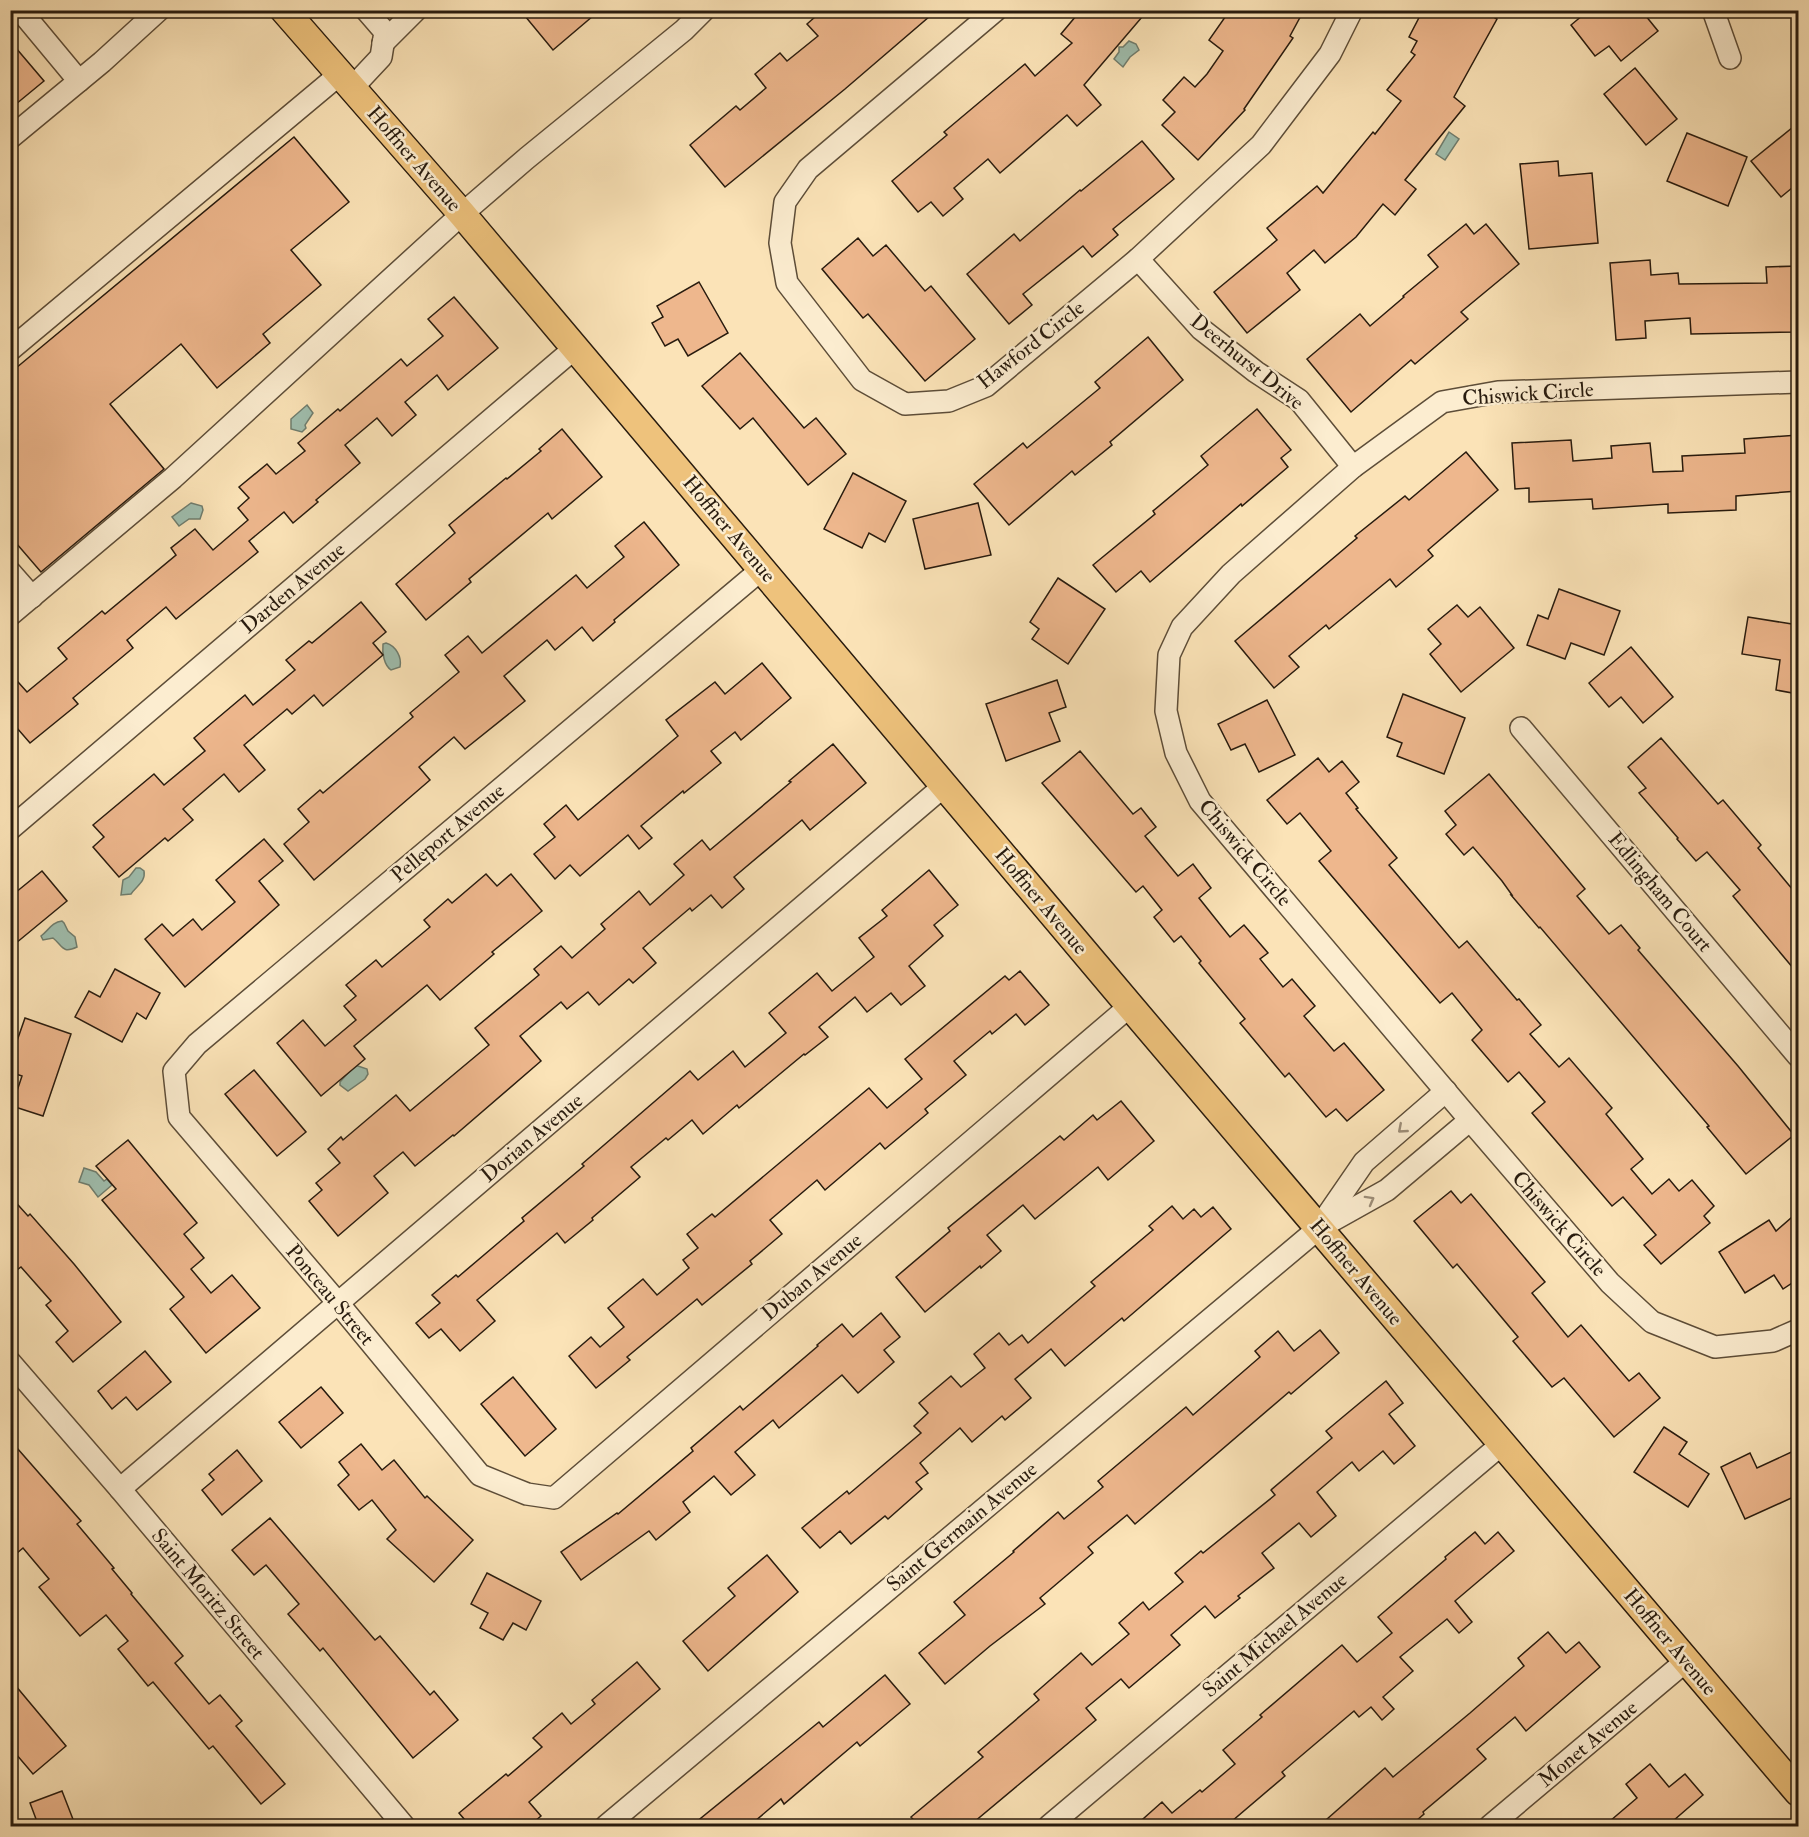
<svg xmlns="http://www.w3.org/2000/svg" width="1809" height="1837" font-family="'IM FELL Double Pica',serif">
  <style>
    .water { fill: #9fbeae; stroke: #6f7d6e; stroke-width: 1.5 }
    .building { fill: #eeb78d; stroke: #281b0e; stroke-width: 1.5 }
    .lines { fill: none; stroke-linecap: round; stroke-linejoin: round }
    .minor-casing { stroke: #5d4d38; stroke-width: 24 }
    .major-casing { stroke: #281b0e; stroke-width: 30 }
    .minor { stroke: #fcedd0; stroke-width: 21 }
    .major { stroke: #eec27c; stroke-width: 27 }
    .oneway { stroke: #9d8e79 }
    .labels { text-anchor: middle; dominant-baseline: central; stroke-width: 5; stroke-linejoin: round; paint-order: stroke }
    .street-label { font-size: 21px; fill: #281b0e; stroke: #fcedd0 }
  </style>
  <rect width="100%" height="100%" fill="#fbe3b7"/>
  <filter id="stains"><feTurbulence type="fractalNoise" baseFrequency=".00333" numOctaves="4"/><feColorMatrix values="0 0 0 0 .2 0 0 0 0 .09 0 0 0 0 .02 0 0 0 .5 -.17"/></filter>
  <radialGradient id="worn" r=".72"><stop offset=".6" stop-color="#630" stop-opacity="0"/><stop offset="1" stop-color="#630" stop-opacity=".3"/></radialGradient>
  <g class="water">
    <path d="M1129,41l7,3 3,6 -9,7 -7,10 -9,-8 5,-7v-5h4z"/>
    <path d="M1449,132l10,7 -14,21 -9,-6z"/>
    <path d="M307,405l6,8 -8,12 1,3 -4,4 -11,-3v-10z"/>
    <path d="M191,503l11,3 1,4 -3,9h-11l-10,7 -7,-9z"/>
    <path d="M386,643c10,3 16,14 14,24l-9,3c-7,-5 -9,-17 -8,-26z"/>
    <path d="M136,868h4l4,3c2,11 -8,15 -13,23l-10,1 2,-15 6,-3z"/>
    <path d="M62,921l2,2 4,8 7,6 2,10c-15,7 -14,-1 -24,-9l-10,2 -2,-4c7,-5 11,-14 21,-15z"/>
    <path d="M355,1065l12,4 1,5 -3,5 -17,12 -8,-6v-3z"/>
    <path d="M84,1168l12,4 8,9 3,-2 5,6 -14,12 -9,-12 -10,-3z"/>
  </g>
  <g class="building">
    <path d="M520,10h80l-47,40z"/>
    <path d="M823,10h114l-92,79 -120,98 -35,-42 46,-39 4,4 26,-22 -11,-14 25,-21 7,8 31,-25 -11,-12z"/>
    <path d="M1081,10h67l-64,75 17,20 -24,21 -10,-11 -67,58 -12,-14 -34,29 9,11 -20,17 -12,-14 -13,10 -26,-31 55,-46 -3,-3 81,-68 10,12 37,-33 -11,-9z"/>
    <path d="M1230,10h74l-14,26 3,2 -49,71 1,1 -47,50 -36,-35 13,-13 -12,-12 21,-23 11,10 12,-13 16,-23 -14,-11z"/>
    <path d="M1423,10h59l15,9 -43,78 11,9 -60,74 11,9 -21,26 -12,-11 -27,33 -31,26 -11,-13 -27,23 13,17 -53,43 -33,-41 63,-52 -10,-12 50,-42 6,7 50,-61 2,2 26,-33 -14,-11 28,-35 -4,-3 6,-11 -8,-4z"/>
    <path d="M1589,10h52l17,21 -37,30 -12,-15 -14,10 -24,-31z"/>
    <path d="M10,41l34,40 -34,28z"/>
    <path d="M1635,68l42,51 -31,26 -42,-51z"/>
    <path d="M1798,123v60l-17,14 -30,-36z"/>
    <path d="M1687,133l60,24 -19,49 -61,-25z"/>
    <path d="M294,137l55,65 -58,48 30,35 -58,49 7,9 -53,45 -36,-44 -71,60 54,65 -123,103 -31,-36v-163z"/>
    <path d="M1142,141l32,38 -61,50 5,6 -26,22 -9,-11 -60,48 9,11 -23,19 -42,-50 47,-40 6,7 60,-51 1,1z"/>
    <path d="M1558,161l1,15 33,-3 6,70 -69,6 -9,-85z"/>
    <path d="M1466,224l8,10 12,-10 33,40 -58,48 7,7 -53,45 -4,-4 -60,52 -44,-53 53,-45 10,12 34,-29 -1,-1 35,-29 -10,-12z"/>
    <path d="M858,238l15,18 13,-11 39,46 6,-5 44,53 -50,42 -57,-67 -5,4 -41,-49z"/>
    <path d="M1650,260l1,15 27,-2 1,11 88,-1 -1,-16 32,-1v66l-107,2 -1,-16 -45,3 1,17 -30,2 -6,-77z"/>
    <path d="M699,282l29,51 -40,23 -10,-17 -13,7 -13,-23 11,-6 -6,-11z"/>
    <path d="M454,297l44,51 -50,42 -11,-15 -32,27 11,13 -24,21 -15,-18 -32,27 15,18 -44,37 2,2 -25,21 -9,-11 -35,29 9,11 -82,67 -10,-12 -39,33 6,8 -60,50 5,6 -48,39 -20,-23v-47l17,19 40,-33 -9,-11 44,-37 3,3 71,-59 -5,-7 24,-19 18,21 35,-30 -10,-12 11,-10 -10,-11 28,-23 9,10 29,-23 -7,-8 40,-34 2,2 61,-52 6,7 36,-30 -15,-17z"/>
    <path d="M1148,337l35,43 -73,62 2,3 -37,30 -3,-4 -63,54 -35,-41 49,-41 4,5 73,-60 -5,-6z"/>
    <path d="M740,353l64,75 12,-10 30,36 -38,31 -55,-67 -13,11 -38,-43z"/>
    <path d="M1257,409l34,41 -10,8 7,9 -46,39 -1,-2 -91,78 -9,-11 -25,21 -23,-27 62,-51 -2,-3 55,-46 -7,-9z"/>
    <path d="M562,429l40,48 -50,42 -4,-6 -79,66 2,3 -45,38 -30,-36 59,-51 -6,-8 57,-47 1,1 34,-28 -2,-2z"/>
    <path d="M1798,435v56l-62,5v14l-68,3v-9l-75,5 -1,-10 -63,3v-14l-14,1 -3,-46 59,-3 2,21 39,-3 -1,-12 39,-3 3,29 30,-1 -1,-15 63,-3 -1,-14z"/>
    <path d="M1466,452l32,38 -70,60 5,6 -37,31 -6,-8 -61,50 -3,-4 -37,31 10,11 -25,21 -39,-47 122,-103 -2,-2 50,-40 4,4z"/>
    <path d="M853,473l53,28 -21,41 -16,-9 -7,15 -38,-19z"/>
    <path d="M978,503l13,52 -66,14 -12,-50z"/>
    <path d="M644,522l35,43 -65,55 1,2 -22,19 -11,-14 -27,23 -8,-10 -43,36 21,25 -60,48 -11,-12 -35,30 11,13 -116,100 -30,-36 25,-22 -11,-13 22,-19 3,3 90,-76 -3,-4 49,-41 -14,-17 23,-19 14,17 94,-78 11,13 37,-31 -9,-11z"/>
    <path d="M1058,578l47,31 -37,55 -36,-25 7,-10 -9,-7z"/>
    <path d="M1559,589l61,22 -16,44 -33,-12 -6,16 -38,-14 11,-30 10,4z"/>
    <path d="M361,602l25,30 -13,11 10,12 -60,51 -9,-11 -22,19 -5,-5 -43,36 21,25 -26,22 -15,-18 -41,35 10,11 -25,21 -3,-3 -46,39 -26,-30 11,-10 -11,-12 61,-51 10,11 41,-34 -11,-13 51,-43 8,10 42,-35 -9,-10 23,-19 3,2z"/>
    <path d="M1457,605l11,12 12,-10 34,41 -53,44 -31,-38 11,-10 -13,-15z"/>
    <path d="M1748,617l50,8v69l-22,-4 4,-30 -38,-6z"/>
    <path d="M1631,647l42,50 -30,26 -22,-26 -12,10 -20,-24z"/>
    <path d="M762,663l29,35 -50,42 -6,-8 -24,19 10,12 -37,30 -1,-2 -42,35 11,12 -13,11 -11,-14 -48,41 -10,-11 -15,14 -21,-25 21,-17 -11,-13 22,-19 12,15 100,-84 -12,-16 49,-38 10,12z"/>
    <path d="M1057,680l9,27 -17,6 11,28 -54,20 -20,-57z"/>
    <path d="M1403,694l62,24 -21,56 -47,-18 5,-13 -15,-6z"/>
    <path d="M1267,700l28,55 -36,17 -14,-28 -14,6 -13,-26z"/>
    <path d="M1661,738l57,66 5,-4 38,45 -3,3 40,48v78l-65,-78 7,-6 -33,-38 -11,9 -19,-22 1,-1 -39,-45 7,-5 -18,-21z"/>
    <path d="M833,744l33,39 -56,47 -8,-10 -68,57 10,12 -22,19 -11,-13 -19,16 -2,-3 -47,40 13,15 -23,20 -4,-4 -30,26 -11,-13 -21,17 -6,-7 -41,34 21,25 -87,75 -1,-1 -38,31 -12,-14 -29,24 14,17 -50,43 -29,-35 13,-11 -6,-7 24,-20 -12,-14 13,-12 2,3 53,-45 14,16 79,-66 -14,-17 64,-53 -5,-6 27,-23 11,12 33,-29 -4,-5 38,-33 11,14 34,-30 -10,-11 28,-24 8,10 81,-68 -2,-1z"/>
    <path d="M1080,751l53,63 8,-6 15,19 -11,9 33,40 15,-12 18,24 -12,10 31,39 14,-12 24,28 -8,6 23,28 9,-8 23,27 -11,10 30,35 10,-8 40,47 -37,31 -11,-12 -10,8 -37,-44 -4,4 -45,-54 5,-4 -46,-56 2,-2 -20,-25 -7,6 -20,-25 8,-7 -19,-24 -7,6 -94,-109z"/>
    <path d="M1318,758l11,14 13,-11 17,21 -13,11 12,15 -2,1 41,49 -8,7 70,83 8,-7 50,59 2,-1 22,26 -11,9 29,33 10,-9 43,50 -6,6 37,45 -12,10 21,25 17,-15 10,12 13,-11 22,26 -10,10 6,7 -49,41 -17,-19 12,-10 -33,-38 -11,9 -80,-93 13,-11 -26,-30 -11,10 -36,-42 10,-10 -30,-37 -12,10 -121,-142 12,-10 -31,-38 -13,11 -20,-24z"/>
    <path d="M1489,774l96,115 -8,7 32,38 12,-9 19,23 -2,2 100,116 56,69 -48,39 -39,-47 2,-1 -169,-199 -1,1 -28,-33h1l-10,-14 -29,-34 -9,8 -18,-21 10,-9 -11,-14z"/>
    <path d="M264,839l19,22 -24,20 20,24 -94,82 -40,-48 17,-15 11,12 20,-17 9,11 33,-28 -19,-22z"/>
    <path d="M929,870l29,35 -24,20 9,11 -34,30 16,20 -24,19 -10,-12 -24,19 -12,-15 -36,30 9,10 -23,18 -1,-1 -65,54 -2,-3 -34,29 -11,-14 -24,20 -2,-2 -35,29 9,10 -48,41 1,2 -28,23 -8,-10 -80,67 18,21 -35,30 -19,-22 -12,9 -13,-15 24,-20 -8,-8 24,-20 2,2 66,-56 -2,-3 62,-52 -2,-2 108,-93 8,9 35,-29 12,16 41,-34 -17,-20 48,-40 15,18 42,-34 -15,-19 28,-22 -5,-6z"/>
    <path d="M42,871l25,30 -57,47v-51z"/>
    <path d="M486,874l11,12 14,-12 31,37 -50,41 2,2 -54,46 -13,-15 -73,61 11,13 -44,37 -44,-53 26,-23 22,26 31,-26 -12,-14 12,-10 -10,-11 30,-25 6,7 48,-40 -6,-7 24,-21 4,4z"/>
    <path d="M115,969l45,24 -14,26 -9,-6 -15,29 -47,-25 14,-26 11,6z"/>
    <path d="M1020,971l29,34 -24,20 -9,-11 -24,20 -2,-3 -36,30 12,14 -41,34 3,4 -43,36 -5,-6 -55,47 -8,-10 -47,40 12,14 -32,27 2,3 -50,41 -5,-6 -70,58 3,3 -34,28 -27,-32 22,-19 9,10 24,-20 -16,-19 35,-29 14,16 32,-27 -6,-8 15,-12 -11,-14 25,-20 3,3 154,-129 18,20 35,-29 -17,-20 100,-83 4,4z"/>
    <path d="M25,1018l46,16 -28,82 -31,-10 10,-30 -12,-4v-11z"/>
    <path d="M254,1070l52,62 -29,24 -52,-62z"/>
    <path d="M1121,1101l33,40 -46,39 -10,-13 -63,52 -12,-14 -36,30 14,16 -20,17 -1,-2 -55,46 -29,-35 54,-46 -2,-3 112,-92 4,4 29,-25 4,5z"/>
    <path d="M128,1140l69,83 -13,11 20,24 -13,11 20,24 21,-18 28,33 -54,45 -36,-44 14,-12 -82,-97 14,-11 -20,-23z"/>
    <path d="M1451,1191l10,12 10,-9 74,88 -13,11 36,44 13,-12 48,56 10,-8 21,25 -46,39 -50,-59 -12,9 -39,-46 5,-4 -61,-73 -4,4 -39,-47z"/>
    <path d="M10,1196l18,20 2,-2 44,50 47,58 -48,40 -17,-20 12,-11 -22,-26 5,-4 -30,-34 -11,8z"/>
    <path d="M1172,1206l11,13 11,-10 7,8 12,-10 18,22 -107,92 -2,-3 -57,48 -14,-17 -36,30 16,19 -26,22 -3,-4 -30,26 -12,-14 -40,35 8,10 -12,9 6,7 -34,30 -3,-3 -34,28 -11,-13 -20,17 -18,-20 45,-37 2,3 72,-61 -7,-7 14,-13 -9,-10 32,-27 10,11 24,-19 -11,-14 25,-21 10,12 13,-10 6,8 67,-57 -4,-4 62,-52 -4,-4z"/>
    <path d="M1798,1212v67l-15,10 -9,-14 -29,18 -26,-41 50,-32 7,11z"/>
    <path d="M881,1313l19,24 -16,13 10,12 -36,31 -16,-18 -63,53 -6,-8 -38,32 20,23 -24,20 -17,-19 -31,26 7,10 -34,28 -7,-9 -68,49 -20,-28 56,-39 1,1 75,-63 -2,-3 49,-42 3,4 75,-64 -1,-1 25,-21 11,13z"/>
    <path d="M1320,1330l19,23 -48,41 -2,-2 -154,132 -8,-9 -39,32 5,6 -53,45 5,6 -55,42 -45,38 -26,-31 46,-38 -11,-13 60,-50 -1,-1 45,-39 6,7 39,-32 -5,-6 88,-74 7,8 67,-58 -5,-6 23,-20 16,20z"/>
    <path d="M145,1351l26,31 -34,28 -11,-13 -14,12 -14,-18z"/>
    <path d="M513,1377l43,52 -31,27 -44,-52z"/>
    <path d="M1386,1381l17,22 -14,11 26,32 -21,18 -11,-13 -24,20 -7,-9 -35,30 19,24 -25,21 -12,-14 -37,30 12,15 -36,28 2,2 -25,20 -10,-12 -34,29 9,10 -51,43 -8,-9 -35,29 10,12 -128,107h-48l-9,-10 72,-60 -5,-5 61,-52 -5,-6 47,-41 11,12 37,-31 -10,-11 24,-21 6,8 34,-28 -8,-9 26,-22 2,2 72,-58 -4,-5 61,-52 -6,-7z"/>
    <path d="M321,1387l22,26 -42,35 -22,-26z"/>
    <path d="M1664,1427l23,15 -8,12 30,20 -21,33 -54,-35z"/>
    <path d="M10,1440l71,81 -4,3 37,44 -2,1 20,24 -1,1 52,62 -8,7 34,41 11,-9 22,26 -6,5 49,58 -24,20 -48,-58 -4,3 -56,-67 -5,4 -30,-37 10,-8 -22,-26 -26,21 -41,-49 10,-8 -26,-31 -13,11z"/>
    <path d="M361,1444l21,26 12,-10 31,38 2,-2 46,44 -39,42 -47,-43 9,-9 -24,-30 -13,10 -21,-25 11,-10 -10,-13z"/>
    <path d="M1798,1449v46l-53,24 -24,-52 29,-14 7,15z"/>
    <path d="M237,1450l25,31 -40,34 -20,-25 12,-10 -5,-6z"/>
    <path d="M270,1518l105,122 5,-4 50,59 4,-4 24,29 -45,38 -90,-110 -3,3 -32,-37 11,-10 -33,-39 -12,10 -22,-25z"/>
    <path d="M1475,1532l10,12 13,-12 16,19 -59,50 17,21 -13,11 -12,-14 -47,38 13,14 -30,26 11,12 -12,11 -11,-13 -12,10 -5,-6 -72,61 3,4 -60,51h-91l28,-25 10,11 28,-23 2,2 33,-28 -12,-14 39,-33 -2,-2 82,-70 15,17 35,-29 -14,-16 68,-58 -1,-2z"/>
    <path d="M767,1555l31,37 -90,79 -25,-30 52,-45 -7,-8z"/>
    <path d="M487,1573l54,28 -15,29 -13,-7 -10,17 -23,-12 8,-15 -17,-9z"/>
    <path d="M1548,1632l18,21 13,-11 21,25 -74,64 -11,-14 -38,32 9,10 -63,53 1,2 -15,13h-91l67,-59 8,9 77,-64 54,-47 -6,-8z"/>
    <path d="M637,1662l23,27 -131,113 12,14 -13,11h-57l-12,-14 47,-39 2,2 34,-29 -9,-9 29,-25 9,11 24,-20 -3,-4z"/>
    <path d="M885,1675l25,29 -50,42 -3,-4 -73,62 -3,-5 -33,28h-58l129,-105 4,5z"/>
    <path d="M10,1679l56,67 -33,28 -23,-27z"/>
    <path d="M1650,1764l19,23 16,-13 18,21 -37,32h-63l34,-29 -11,-14z"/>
    <path d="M62,1791l14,36h-37l-9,-24z"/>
  </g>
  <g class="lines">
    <g class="minor-casing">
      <g id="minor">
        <path d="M20,10l59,71"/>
        <path d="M996,10l-188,159 -23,33 -5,41 7,40 75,97 43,24 44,-3 37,-15 152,-127 123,-114 69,-91 22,-44"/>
        <path d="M1713,10l17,48"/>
        <path d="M383,43l33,-33"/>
        <path d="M352,88l29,-31 4,-25 -19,-22"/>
        <path d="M10,138l92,-76 57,-52"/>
        <path d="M1138,259l63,70 55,43 43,28 54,67"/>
        <path d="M10,350l330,-276"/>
        <path d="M1798,382l-300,10 -56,10 -89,65 -122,107 -49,53 -13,28 -3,56 10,42 24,48 270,319 140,163 42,39 63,25 58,-6 25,-11"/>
        <path d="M762,569l-565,475 -23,27 5,46 159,186 142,172 47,19 27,4 576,-492"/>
        <path d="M10,572l22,25"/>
        <path d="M10,615l163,-137 289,-264 65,-56 157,-128 20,-20"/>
        <path d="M1521,728l277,328"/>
        <path d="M10,829l565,-481"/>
        <path d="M1322,1223l42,-61 82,-71"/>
        <path d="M10,1362l110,127 284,337"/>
        <path d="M120,1489l824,-703"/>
        <path d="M606,1826l713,-598 68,-38 83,-70"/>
        <path d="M1049,1826l453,-382"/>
        <path d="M1490,1826l196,-165"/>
      </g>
    </g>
    <g class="major-casing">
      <path id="major" d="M284,10l178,204 668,792 668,786"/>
    </g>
    <use href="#minor" class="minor"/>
    <use href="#major" class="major"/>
  </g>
  <defs><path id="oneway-chevron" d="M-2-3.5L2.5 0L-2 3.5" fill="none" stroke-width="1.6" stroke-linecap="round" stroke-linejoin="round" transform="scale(1.5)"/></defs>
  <g class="oneway">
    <use href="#oneway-chevron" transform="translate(1402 1129) rotate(139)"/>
    <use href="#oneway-chevron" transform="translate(1370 1200) rotate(-29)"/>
  </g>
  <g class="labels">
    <g class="street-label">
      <text transform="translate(414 159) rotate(49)">Hoffner Avenue</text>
      <text transform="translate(1031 345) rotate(-38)">Hawford Circle</text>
      <text transform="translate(1247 362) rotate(39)">Deerhurst Drive</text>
      <text transform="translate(1528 394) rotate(-4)">Chiswick Circle</text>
      <text transform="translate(729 529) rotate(50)">Hoffner Avenue</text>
      <text transform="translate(293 588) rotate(-40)">Darden Avenue</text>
      <text transform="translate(448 833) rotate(-40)">Pelleport Avenue</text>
      <text transform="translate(1245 853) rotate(50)">Chiswick Circle</text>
      <text transform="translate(1660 892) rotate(50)">Edlingham Court</text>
      <text transform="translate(1041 901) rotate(50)">Hoffner Avenue</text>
      <text transform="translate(532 1138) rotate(-40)">Dorian Avenue</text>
      <text transform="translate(1559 1224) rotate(49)">Chiswick Circle</text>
      <text transform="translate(1356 1272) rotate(50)">Hoffner Avenue</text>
      <text transform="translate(812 1277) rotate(-40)">Duban Avenue</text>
      <text transform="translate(330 1295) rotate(50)">Ponceau Street</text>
      <text transform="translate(962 1527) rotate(-40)">Saint Germain Avenue</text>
      <text transform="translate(208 1594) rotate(50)">Saint Moritz Street</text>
      <text transform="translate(1275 1635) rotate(-40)">Saint Michael Avenue</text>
      <text transform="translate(1670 1642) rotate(50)">Hoffner Avenue</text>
      <text transform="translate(1588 1744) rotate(-40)">Monet Avenue</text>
    </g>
  </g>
  <rect width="1809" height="1837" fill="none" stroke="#fbe3b7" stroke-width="36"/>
  <rect x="12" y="12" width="1785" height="1813" fill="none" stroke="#281b0e" stroke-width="3"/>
  <rect x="18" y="18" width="1773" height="1801" fill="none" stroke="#281b0e" stroke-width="1.5"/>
  <rect width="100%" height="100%" filter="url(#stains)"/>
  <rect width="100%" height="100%" fill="url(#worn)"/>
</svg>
